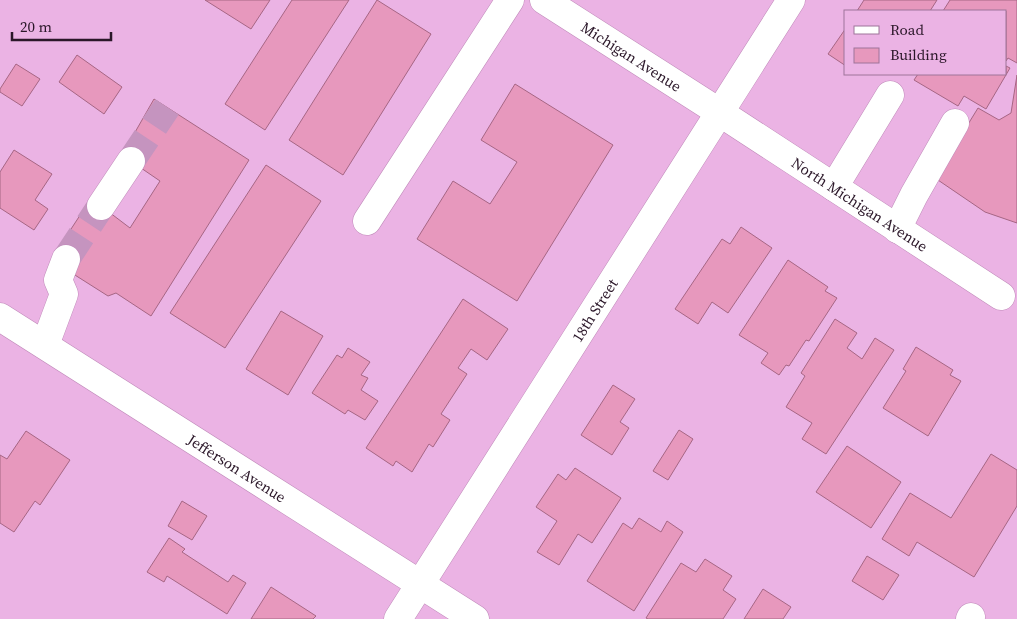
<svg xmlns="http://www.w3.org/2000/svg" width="1017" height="619" font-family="'Source Serif 4',serif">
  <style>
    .building { fill: #e798bd; stroke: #a66684 }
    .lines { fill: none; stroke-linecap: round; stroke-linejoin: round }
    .minor-tunnel { stroke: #c594bf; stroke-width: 28; stroke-dasharray: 28 14; stroke-linecap: butt }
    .minor-casing { stroke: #c08bba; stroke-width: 29 }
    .minor { stroke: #fff; stroke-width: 28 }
    .labels { text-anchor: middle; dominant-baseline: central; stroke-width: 4.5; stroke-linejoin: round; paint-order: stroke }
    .street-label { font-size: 15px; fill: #2b1729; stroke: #ebb3e4 }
  </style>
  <rect width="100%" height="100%" fill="#ebb3e4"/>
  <g class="building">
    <path d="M205,0h65l-19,29z"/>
    <path d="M292,0h57l-84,130 -40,-26z"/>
    <path d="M377,0l54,34 -88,141 -54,-35z"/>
    <path d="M864,0h73l-7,11h-73z"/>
    <path d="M950,0h67v63l-9,-5 -2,3v-50h-63z"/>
    <path d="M846,28v38l-18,-12z"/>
    <path d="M77,55l45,32 -18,27 -45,-32z"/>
    <path d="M16,64l24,15 -18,27 -22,-14v-3z"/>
    <path d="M1006,66l4,2 -24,41 -22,-13 -6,10 -44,-26 4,-6h88z"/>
    <path d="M1017,75v148l-32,-11 -50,-34 43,-70 21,12 12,-7z"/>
    <path d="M515,84l98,61 -96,156 -100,-62 36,-58 37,23 27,-42 -36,-22z"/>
    <path d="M154,99l95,61 -98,156 -35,-23 -8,3 -41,-26 -11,-18 34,-52 11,6 29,22 30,-47 -38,-26z"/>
    <path d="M14,150l38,24 -17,26 13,9 -14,21 -34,-22v-36z"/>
    <path d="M266,165l55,36 -96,147 -55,-35z"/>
    <path d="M741,227l31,21 -44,65 -16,-11 -14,22 -23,-15 47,-70 8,5z"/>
    <path d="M788,260l40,27 -3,4 12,7 -28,43 -3,-1 -17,26 -3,-1 -7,10 -18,-12 7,-10 -29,-18z"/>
    <path d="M463,299l45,30 -21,31 -16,-11 -13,19 9,6 -26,40 9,6 -17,27 -4,-3 -17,28 -16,-11 -3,5 -27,-18z"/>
    <path d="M281,311l42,25 -35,59 -42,-26z"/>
    <path d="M835,319l22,14 -10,15 15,11 13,-21 19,12 -68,104 -24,-15 10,-16 -26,-16 19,-31 -4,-3z"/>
    <path d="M916,347l37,23 -3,5 11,6 -33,55 -45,-28 23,-37 -3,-2z"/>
    <path d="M348,348l22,14 -9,13 7,3 -7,12 17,11 -13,19 -17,-10 -3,4 -33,-21 25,-38 5,3z"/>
    <path d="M613,385l22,14 -15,23 9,6 -17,27 -31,-20z"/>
    <path d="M679,430l14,9 -25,41 -15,-9z"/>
    <path d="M26,431l44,29 -30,45 -5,-4 -21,31 -14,-9v-68l7,4z"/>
    <path d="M847,446l54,36 -30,46 -55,-36z"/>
    <path d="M991,454l26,16v36l-43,71 -57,-35 -8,14 -27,-17 28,-46 41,25z"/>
    <path d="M575,468l46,30 -29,45 -14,-9 -19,31 -22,-13 20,-31 -21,-14 22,-33 8,6z"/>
    <path d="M182,501l25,15 -15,24 -24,-14z"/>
    <path d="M639,518l22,14 6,-11 16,11 -49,79 -47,-30 36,-58 9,6z"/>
    <path d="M169,538l16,11 -3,3 46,30 5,-7 13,8 -19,31 -60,-38 -3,6 -17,-10z"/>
    <path d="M867,556l32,19 -16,25 -31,-19z"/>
    <path d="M705,559l27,17 -9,14 13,9 -13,20h-75l-2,-1 35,-55 15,9z"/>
    <path d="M271,587l45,29 -3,3h-62z"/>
    <path d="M763,589l28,18 -8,12h-39z"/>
  </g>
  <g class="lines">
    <g class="minor-tunnel">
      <path d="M131,161l36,-54"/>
      <path d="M66,259l35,-53"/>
    </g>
    <g class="minor-casing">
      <g id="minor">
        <path id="s1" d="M544,0l175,112 282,184"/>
        <path d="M834,187l56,-92"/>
        <path d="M101,206l30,-45"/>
        <path d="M367,221l143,-221"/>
        <path d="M897,229l17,-34 41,-72"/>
        <path id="s2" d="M0,317l475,302"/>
        <path d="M45,345l19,-51 -6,-14 8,-21"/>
        <path id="s3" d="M398,619l393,-619"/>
        <path d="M970,619l1,-2"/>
      </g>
    </g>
    <use href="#minor" class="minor"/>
  </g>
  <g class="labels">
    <g class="street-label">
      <text stroke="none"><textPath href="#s1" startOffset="104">Michigan Avenue</textPath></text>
      <text stroke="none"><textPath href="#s1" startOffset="376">North Michigan Avenue</textPath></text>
      <text stroke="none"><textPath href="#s3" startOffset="366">18th Street</textPath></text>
      <text stroke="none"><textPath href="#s2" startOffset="281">Jefferson Avenue</textPath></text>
    </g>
  </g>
  <rect x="844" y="10" width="162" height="65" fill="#ebb3e4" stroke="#9e7599"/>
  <rect x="854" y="26" width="25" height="8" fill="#ffffff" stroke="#9e7599"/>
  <text x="890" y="35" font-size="15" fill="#2b1729">Road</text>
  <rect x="854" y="48" width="25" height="15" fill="#e798bd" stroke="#9e7599"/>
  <text x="890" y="60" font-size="15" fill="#2b1729">Building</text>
  <path d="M12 32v8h99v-8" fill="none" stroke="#2b1729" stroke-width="2.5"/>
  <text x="20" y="32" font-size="15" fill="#2b1729" stroke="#ebb3e4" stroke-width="4" paint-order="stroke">20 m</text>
</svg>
